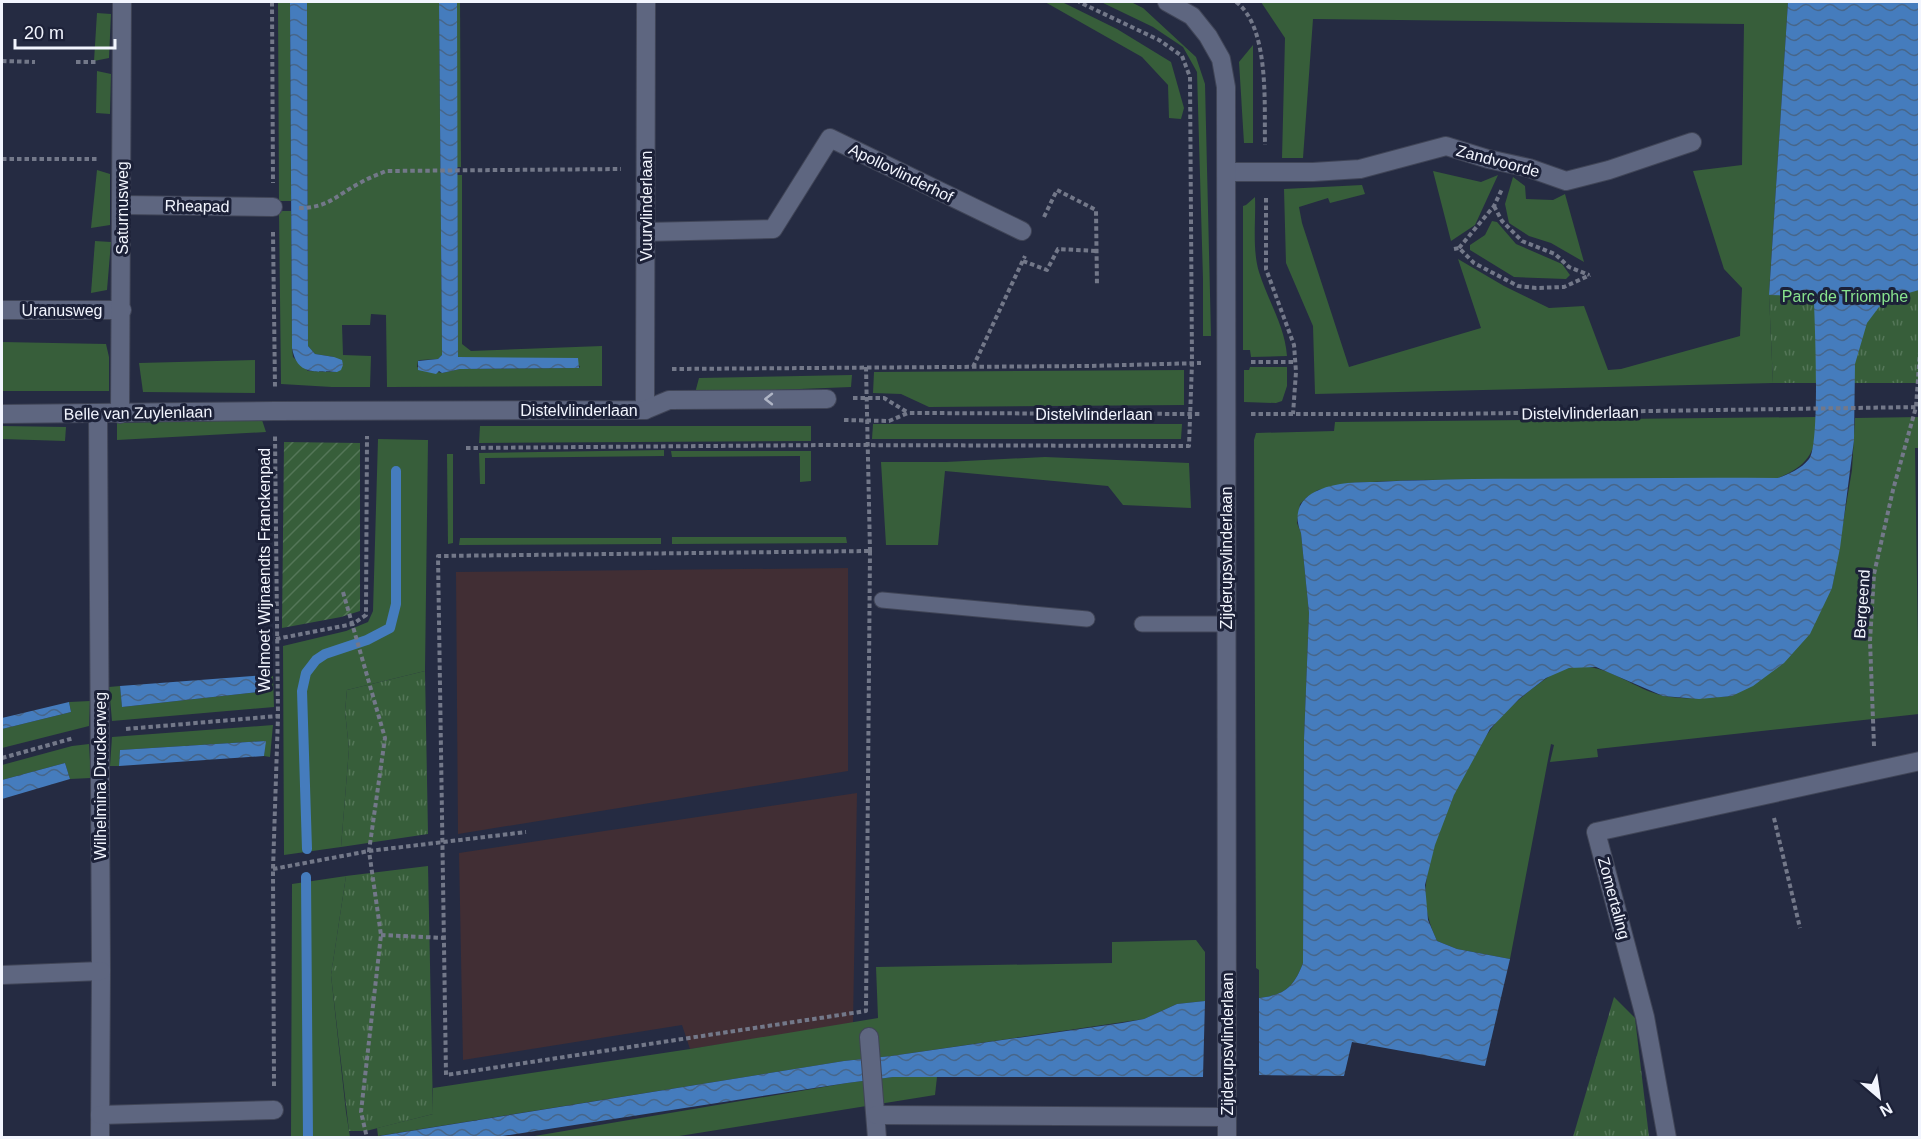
<svg xmlns="http://www.w3.org/2000/svg" width="1921" height="1139" font-family="Arial,sans-serif">
  <style>
    .education { fill: #412e34 }
    .grass { fill: #375e3a }
    .park { fill: url(#park-tufts) }
    .garden { fill: url(#garden-furrows) }
    .water { fill: url(#water-waves) }
    .lines { fill: none; stroke-linecap: round; stroke-linejoin: round }
    .stream { stroke: #457cbd; stroke-width: 10 }
    .lane-casing { stroke: #404557; stroke-width: 17 }
    .street-casing { stroke: #404557; stroke-width: 20 }
    .secondary-casing { stroke: #404557; stroke-width: 20 }
    .path { stroke: #737889; stroke-width: 4; stroke-dasharray: 4.5 3; stroke-linecap: butt }
    .lane { stroke: #5e6680; stroke-width: 15 }
    .street { stroke: #5e6680; stroke-width: 18 }
    .secondary { stroke: #5e6680; stroke-width: 18 }
    .oneway { stroke: #afb5c5 }
    .labels { text-anchor: middle; dominant-baseline: central; stroke-width: 6; stroke-linejoin: round; paint-order: stroke }
    .street-label { font-size: 16px; fill: #f2f5fe; stroke: #1c2138 }
    .park-label { font-size: 16px; fill: #88e38e; stroke: #1c2138 }
  </style>
  <defs>
    <pattern id="park-tufts" width="24" height="20" patternUnits="userSpaceOnUse" patternTransform="scale(1.5)"><rect width="24" height="20" fill="#375e3a"/><path d="M3 7l-1-3M5 7V3M7 7l1-3M15 17l-1-3M17 17v-4M19 17l1-3" fill="none" stroke="#547658"/></pattern>
    <pattern id="garden-furrows" width="10" height="10" patternUnits="userSpaceOnUse" patternTransform="scale(1.5)"><rect width="10" height="10" fill="#375e3a"/><path d="M-1 1l2-2M0 10L10 0M9 11l2-2" fill="none" stroke="#547658"/></pattern>
    <pattern id="water-waves" width="16" height="10" patternUnits="userSpaceOnUse" patternTransform="scale(1.5)"><rect width="16" height="10" fill="#457cbd"/><path d="M0 5q4-4 8 0t8 0" fill="none" stroke="#47668a"/></pattern>
  </defs>
  <rect width="100%" height="100%" fill="#252b42"/>
  <g class="education">
    <path d="M848,568v203l-390,63 -2,-262z"/>
    <path d="M857,793l-4,231 -163,25 -8,-24 -219,35 -4,-207z"/>
  </g>
  <g class="grass">
    <path d="M278,2h12l1,199h-12z"/>
    <path d="M307,2h132l3,353 -4,4 -18,1 -2,1 -1,6 25,6 18,-4 119,-1 1,-2 -122,-9 -1,-182h5v169l9,7 131,-5v40l-215,1 -1,-72 -15,-1 -1,11h-28l1,30 28,1 -1,31h-38l-51,-3 -2,-173h12l1,137 1,9 15,14 29,1 -3,-15 -19,-3 -7,-8z"/>
    <path d="M457,2h3l1,165h-4z"/>
    <path d="M1045,2h17l55,27 54,33 13,46 -3,11 -12,-1 -1,-33 -26,-28z"/>
    <path d="M1101,2h30l12,6 53,49 9,27 6,252h-8v-57l-6,-207 -14,-25 -30,-20z"/>
    <path d="M1261,2h527l-19,292 4,89 -458,11 -2,-68 -27,-63 -2,-74 78,-4 3,9 -35,9 -2,-5 -29,9 3,16 47,144 132,-39 -23,-69 46,27 45,22 35,-2 24,64 13,-1 119,-33 2,-48 -18,-19 -31,-98 49,-6 2,-141 -431,-5 -10,139h-21l3,-120z"/>
    <path d="M97,13l14,1 -2,44 -15,3z"/>
    <path d="M1253,45v98h-9l-5,-81z"/>
    <path d="M97,71l14,3 -1,40 -14,-1z"/>
    <path d="M97,170l13,4v51l-19,3z"/>
    <path d="M1433,171l48,11 17,-7 -23,50 -24,16z"/>
    <path d="M1513,177l12,9 1,13 27,1 12,-6 19,68 -33,-19 -22,-7 -20,-13 -4,-19z"/>
    <path d="M1255,197c1,23 -3,52 4,75 9,29 26,54 28,84l-36,1 -1,-7h-7v-144l3,-1z"/>
    <path d="M1492,221l5,1 19,22 46,20 8,11 -4,4 -52,-2 -44,-27v-5l15,-10z"/>
    <path d="M95,241l16,1 -4,48 -16,3z"/>
    <path d="M2,342l104,2 3,13v34h-107z"/>
    <path d="M255,360v33l-112,-1 -4,-29z"/>
    <path d="M1250,367h37v19l-5,15 -6,2 -32,-1v-32h5z"/>
    <path d="M1184,370v35l-255,2 -28,-13 -28,-1 1,-21z"/>
    <path d="M852,375l-1,12 -156,6 4,-15z"/>
    <path d="M1816,417c1,35 -7,48 -38,61l-362,2 -67,3 -31,7 -11,7 -7,7 -3,19 4,10 8,80 -5,126 -1,224c-9,24 -18,32 -44,35v-28l-3,-2 -2,-528 2,-7 78,-2 1,-9z"/>
    <path d="M1919,417v31h-4l4,266 -322,35 1,8 -48,5 4,-17 -3,-1 -41,215 -53,-10 -20,-8c-8,-18 -14,-37 -11,-57 5,-45 38,-119 65,-155 11,-16 27,-29 42,-41 11,-8 23,-18 36,-20 36,-8 62,21 95,28 22,4 46,2 68,0l100,-108 20,-118 3,-52z"/>
    <path d="M262,420l4,12 -149,8v-17z"/>
    <path d="M873,424h309l-1,15h-309z"/>
    <path d="M2,426l64,1 -1,14 -63,-2z"/>
    <path d="M480,426h331v15l-332,2z"/>
    <path d="M378,439l50,1 -3,231 -78,19 -2,21 4,38 -8,98 -57,8 -1,-209 63,-15 22,-9 5,-11z"/>
    <path d="M664,450v6l-179,2v26h-5l-1,-31z"/>
    <path d="M671,451h140v30l-11,1v-26l-128,1z"/>
    <path d="M447,454h6v89l-5,1z"/>
    <path d="M1045,457l144,6 2,45 -68,-3 -15,-19 -163,-15 -7,74h-52l-5,-83h65z"/>
    <path d="M672,537h174l1,6 -175,1z"/>
    <path d="M460,538h201v6l-202,1z"/>
    <path d="M267,675l6,1 1,31 -162,14 -3,-34 11,-1 2,21 146,-16z"/>
    <path d="M90,701l-1,25 -87,22v-19l69,-17 -2,-10z"/>
    <path d="M273,725l-3,32 -6,-1 1,-15 -145,9 -1,16h-9l2,-29z"/>
    <path d="M89,744l2,34 -21,1 -5,-16 -63,17v-15l70,-19z"/>
    <path d="M346,876l-15,99 15,137 4,25 -59,1 1,-254z"/>
    <path d="M1196,940l9,12v49l-28,3 -33,15 -253,37 -47,5 -466,75 -1,-8 56,-14v-26l257,-39 188,-31 -2,-51 236,-4v-21z"/>
    <path d="M893,1077h44l-2,18 -262,42 -150,1 324,-55z"/>
  </g>
  <g class="park">
    <path d="M1830,2h89v381h-146l-4,-88z"/>
    <path d="M425,671l3,163 -87,13 8,-98 -4,-38 2,-21z"/>
    <path d="M428,866l5,248 -67,17h-17l-18,-156 15,-99z"/>
    <path d="M1614,997l21,21 14,119h-76z"/>
  </g>
  <path class="garden" d="M284,442l76,1v168l-19,6 -59,11z"/>
  <g class="water">
    <path d="M290,2h17l1,344 7,8 19,3 8,3 1,5 -2,5 -4,2c-22,-1 -40,4 -45,-24z"/>
    <path d="M439,2h18l1,355 120,1 1,10 -119,1 -18,4 -3,-2 -3,3 -18,-4v-9l20,-2 4,-4z"/>
    <path d="M1788,2h132l-1,288 -14,4 -26,13 -12,16 -12,41 -1,76 -14,108 -8,40 -22,46 -26,29 -31,23 -21,10 -33,3 -36,-3 -67,-29 -27,1 -23,10 -27,21 -29,30 -36,66 -19,50 -10,40 3,35 9,21 20,8 53,10 -25,107 -133,-24 -8,34 -85,-1v-77c26,-3 35,-11 44,-35l1,-224 5,-126 -8,-80c-8,-19 -2,-35 18,-43 18,-8 39,-8 58,-8 32,-2 64,-2 96,-3 101,0 203,-2 305,-1 11,-4 23,-9 31,-19 11,-14 6,-131 5,-156l-14,-7 -31,-1z"/>
    <path d="M267,675l1,16 -146,16 -2,-21z"/>
    <path d="M69,702l2,10 -69,17v-11z"/>
    <path d="M266,741l-2,15 -145,10 1,-16z"/>
    <path d="M65,763l5,16 -68,20v-19z"/>
    <path d="M1205,1001l-2,76h-310l-46,6 -351,54 -129,1 477,-77 47,-5 231,-33 22,-4 33,-15z"/>
  </g>
  <g class="lines">
    <g class="stream">
      <path d="M307,849l-5,-158 4,-18 10,-13 9,-6 42,-14 23,-12 6,-24v-133"/>
      <path d="M306,877l2,261"/>
    </g>
    <g class="lane-casing">
      <g id="lane">
        <path d="M882,600l205,19"/>
        <path d="M1142,624h85"/>
      </g>
    </g>
    <g class="street-casing">
      <g id="street">
        <path d="M1227,172h86l47,-3 86,-23 42,13 41,9 37,13 43,-11 83,-28"/>
        <path d="M122,205l151,2"/>
        <path d="M646,232l127,-3 57,-91 192,93"/>
        <path d="M2,310h120"/>
        <path d="M645,410l1,-408"/>
        <path d="M2,414l273,-3 370,-1 24,-10 158,-1"/>
        <path d="M98,414l3,557 -1,167"/>
        <path d="M120,414l2,-412"/>
        <path d="M2,975l99,-4"/>
        <path d="M869,1037l8,101"/>
        <path d="M100,1115l174,-5"/>
        <path d="M876,1115l351,2"/>
        <path d="M1667,1138l-22,-121 -49,-185 324,-71"/>
      </g>
    </g>
    <g class="secondary-casing">
      <path id="secondary" d="M1167,2l25,14 16,20 13,23 5,28 1,1051"/>
    </g>
    <g class="path">
      <path d="M272,2l1,181"/>
      <path d="M1236,2c34,25 28,104 29,143"/>
      <path d="M2,61l33,1"/>
      <path d="M76,62h21"/>
      <path d="M2,159h95"/>
      <path d="M1266,198v71l28,76 2,27 -3,42"/>
      <path d="M1494,206l8,15 20,20 33,13 14,13 20,8"/>
      <path d="M299,208c30,0 37,-13 61,-25 8,-5 17,-8 26,-12l235,-2"/>
      <path d="M1044,217l13,-27 39,20 1,76"/>
      <path d="M273,232l2,155"/>
      <path d="M1459,248l35,-42 8,-17"/>
      <path d="M1454,249l5,-1 15,15 44,23 18,2 28,-1 26,-12"/>
      <path d="M1023,261l24,9 11,-21 38,2"/>
      <path d="M1251,362h44"/>
      <path d="M866,367l4,184"/>
      <path d="M973,367l52,-111"/>
      <path d="M672,369l416,-3 113,-3"/>
      <path d="M853,398h31l23,14"/>
      <path d="M1251,414h197l472,-7"/>
      <path d="M844,420l45,1 19,-8 293,1"/>
      <path d="M466,448l360,-3 363,1 3,-83 -2,-286 -8,-21 -23,-16 -80,-38"/>
      <path d="M870,551l-4,460 -420,64 -8,-519z"/>
      <path d="M343,592l42,146 -16,113 12,84 -20,177 6,26"/>
      <path d="M276,639l77,-15 13,-9 1,-179"/>
      <path d="M126,729l152,-13"/>
      <path d="M1874,746l-4,-105 4,-67 19,-84 23,-83 4,-55"/>
      <path d="M2,758l72,-20"/>
      <path d="M1774,818l26,110"/>
      <path d="M273,869l96,-18 157,-19"/>
      <path d="M381,935l63,3"/>
      <path d="M274,1086l-1,-217 5,-153 -3,-280"/>
    </g>
    <use href="#lane" class="lane"/>
    <use href="#street" class="street"/>
    <use href="#secondary" class="secondary"/>
  </g>
  <defs><path id="oneway-chevron" d="M-2-3.5L2.5 0L-2 3.5" fill="none" stroke-width="1.6" stroke-linecap="round" stroke-linejoin="round" transform="scale(1.5)"/></defs>
  <use class="oneway" href="#oneway-chevron" transform="translate(769 399) rotate(180)"/>
  <g class="labels">
    <g class="street-label">
      <text transform="translate(1498 161) rotate(15)">Zandvoorde</text>
      <text transform="translate(901 173) rotate(26)">Apollovlinderhof</text>
      <text transform="translate(197 206) rotate(1)">Rheapad</text>
      <text transform="translate(646 206) rotate(-90)">Vuurvlinderlaan</text>
      <text transform="translate(122 208) rotate(-90)">Saturnusweg</text>
      <text x="62" y="310">Uranusweg</text>
      <text x="579" y="410">Distelvlinderlaan</text>
      <text transform="translate(138 413) rotate(-1)">Belle van Zuylenlaan</text>
      <text transform="translate(1580 413) rotate(-1)">Distelvlinderlaan</text>
      <text x="1094" y="414">Distelvlinderlaan</text>
      <text transform="translate(1226 558) rotate(-90)">Zijderupsvlinderlaan</text>
      <text transform="translate(264 570) rotate(-90)">Welmoet Wijnaendts Franckenpad</text>
      <text transform="translate(1862 604) rotate(-86)">Bergeend</text>
      <text transform="translate(100 776) rotate(-90)">Wilhelmina Druckerweg</text>
      <text transform="translate(1614 898) rotate(75)">Zomertaling</text>
      <text transform="translate(1227 1044) rotate(-90)">Zijderupsvlinderlaan</text>
    </g>
    <g class="park-label">
      <text x="1845" y="296">Parc de Triomphe</text>
    </g>
  </g>
  <rect width="1921" height="1139" fill="none" stroke="#f2f5fe" stroke-width="6"/>
  <g transform="translate(1879 1097) rotate(151)" stroke="#1c2138" stroke-width="4.5" paint-order="stroke">
  <path d="M0-4.5L10 22L0 15L-10 22Z" fill="#f2f5fe"/>
  <text y="-9" font-size="16" font-weight="bold" text-anchor="middle" fill="#f2f5fe">N</text>
  </g>
  <path d="M15 39v9h100v-9" fill="none" stroke="#f2f5fe" stroke-width="3"/>
  <text x="24" y="39" font-size="18" fill="#f2f5fe" stroke="#1c2138" stroke-width="4.5" paint-order="stroke">20 m</text>
</svg>
